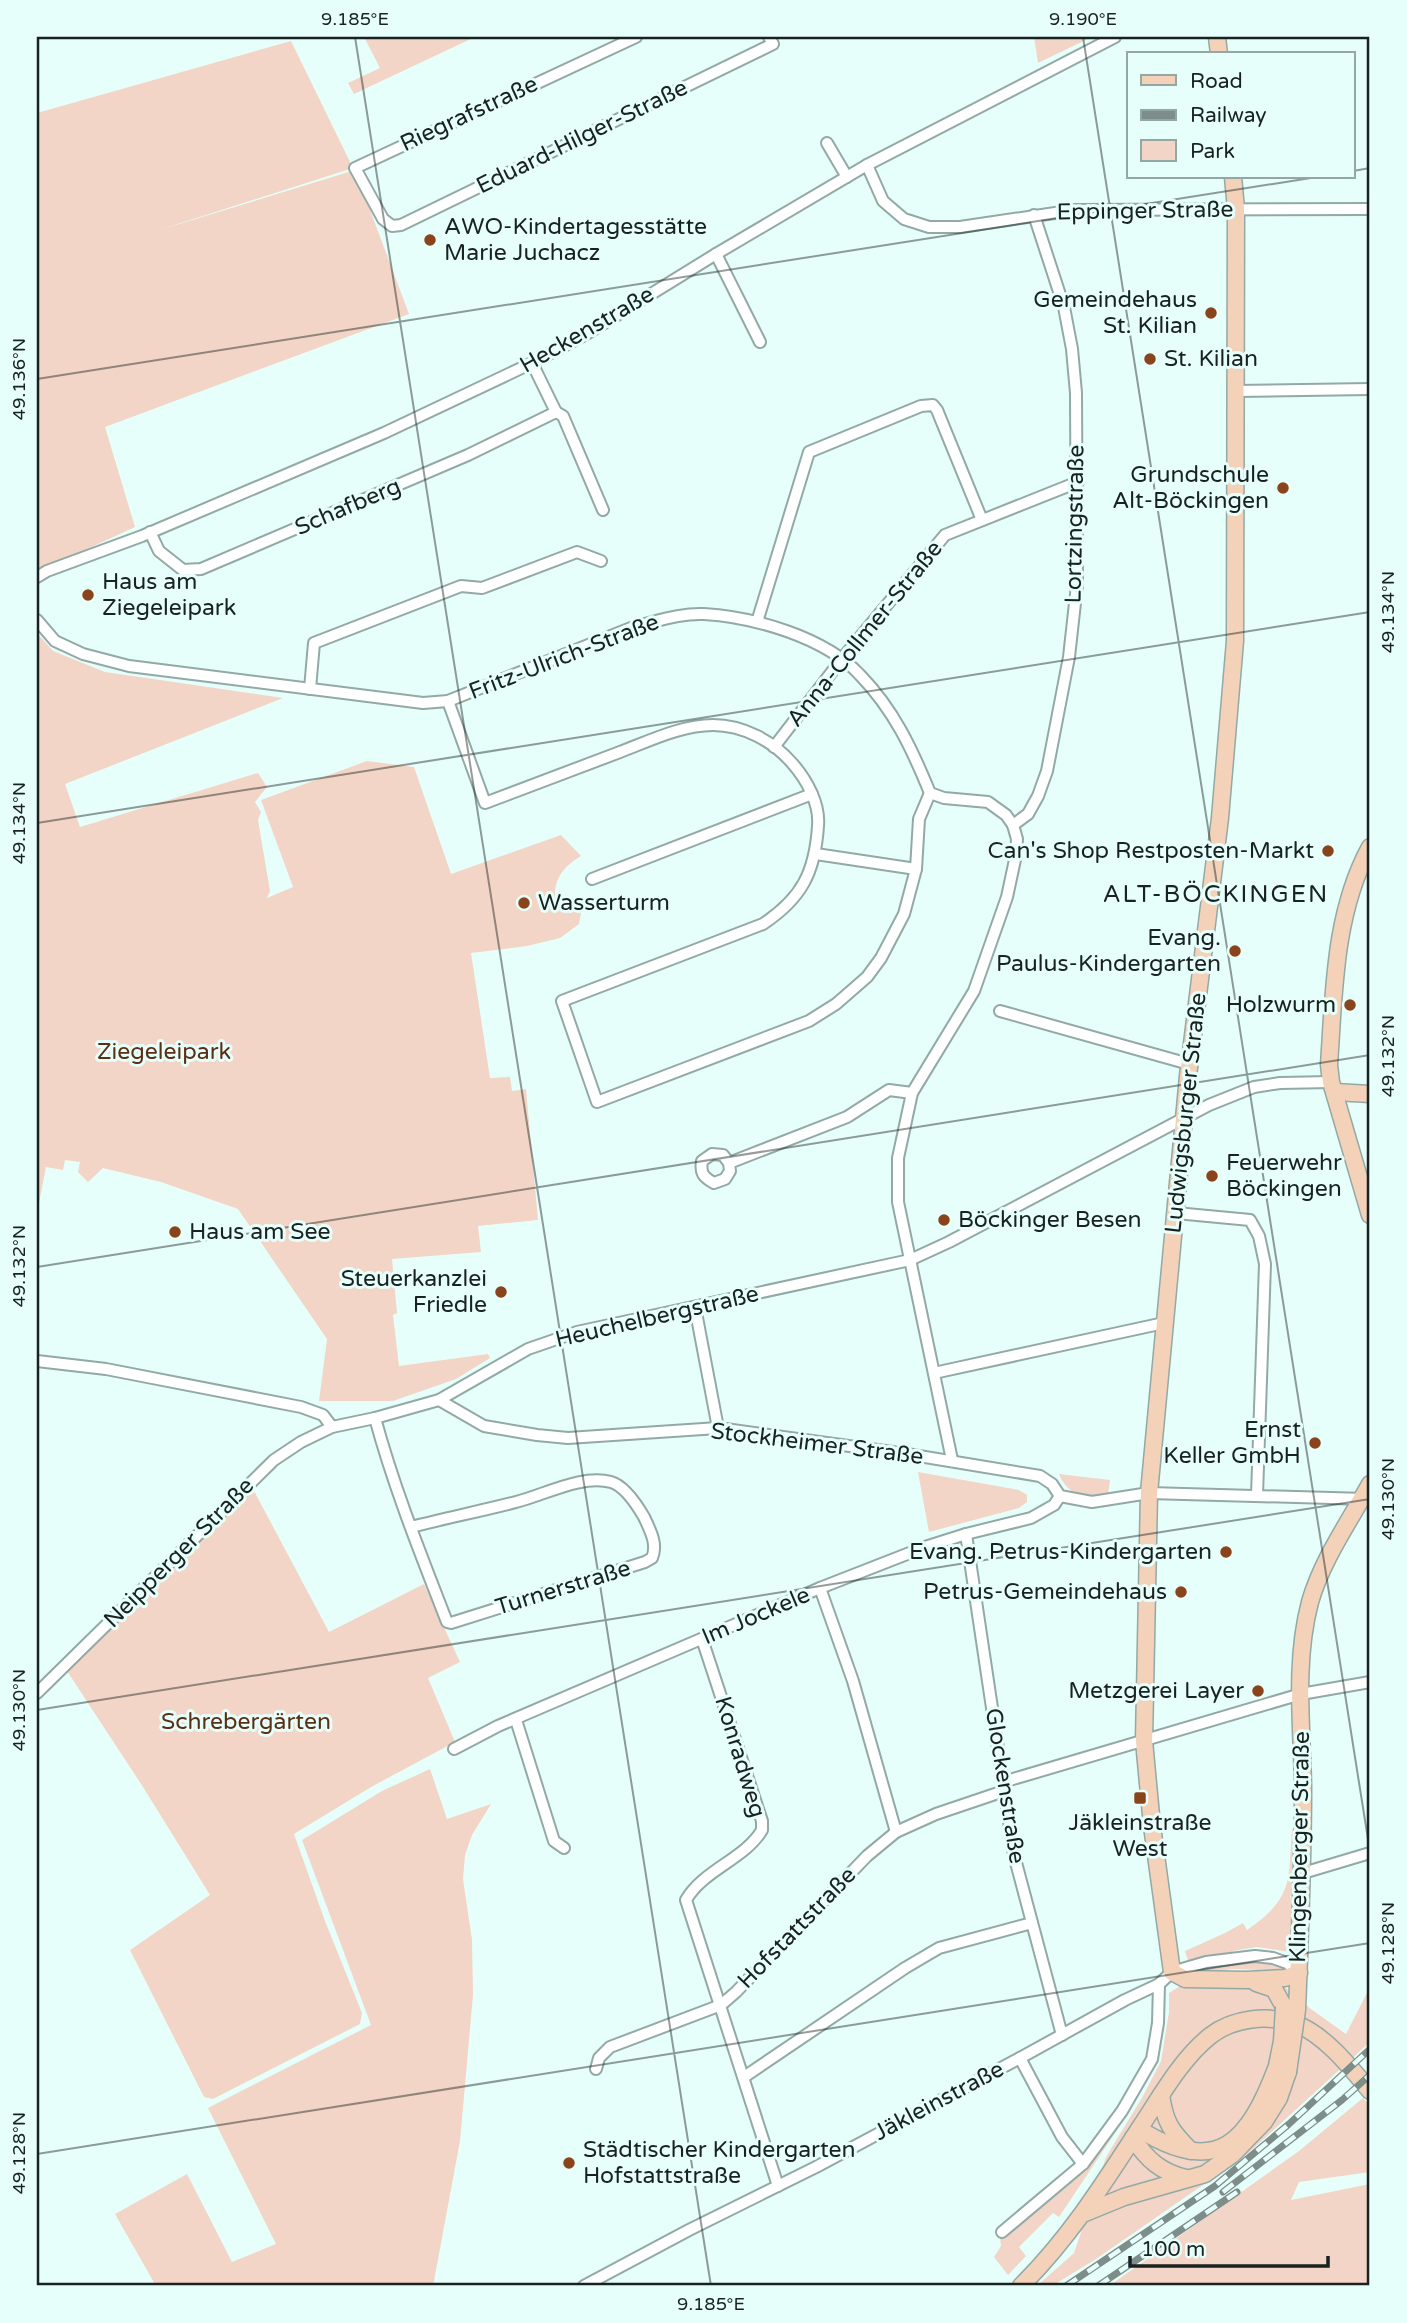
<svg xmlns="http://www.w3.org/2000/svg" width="1407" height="2323" font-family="'Varela Round',sans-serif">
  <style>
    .green { fill: #f2d5c6 }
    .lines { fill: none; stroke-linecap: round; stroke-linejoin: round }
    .street-casing { stroke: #92a9a5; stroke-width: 14 }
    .secondary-casing { stroke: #92a9a5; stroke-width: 19 }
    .street { stroke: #fff; stroke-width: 10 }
    .secondary { stroke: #f4d2ba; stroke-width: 16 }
    .rail-casing { stroke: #7d8d8a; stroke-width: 7 }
    .rail { stroke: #e7fffb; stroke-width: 4.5; stroke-dasharray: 13; stroke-linecap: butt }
    .secondary-bridge-casing { stroke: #92a9a5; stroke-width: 19; stroke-linecap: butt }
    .secondary-bridge { stroke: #f4d2ba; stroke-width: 16 }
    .ticks { fill: none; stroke: #192220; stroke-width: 2; stroke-opacity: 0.45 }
    .poi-dot { fill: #89441b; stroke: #e7fffb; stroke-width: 2.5 }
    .labels { text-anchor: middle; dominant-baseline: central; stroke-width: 6; stroke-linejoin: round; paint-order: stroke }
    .street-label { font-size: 23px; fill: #192220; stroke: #e7fffb }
    .poi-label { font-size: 23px; fill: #192220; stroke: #e7fffb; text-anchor: end }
    .park-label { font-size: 23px; fill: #5c2f15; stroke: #e7fffb }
    .neighbourhood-label { font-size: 24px; letter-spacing: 2px; fill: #192220; stroke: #e7fffb }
    .neatline { fill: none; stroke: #192220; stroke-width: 2.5 }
    .ticks-label { font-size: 18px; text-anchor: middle; fill: #192220 }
  </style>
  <rect width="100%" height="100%" fill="#e7fffb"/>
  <g class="green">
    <path d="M364,37h111l-121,57 -6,-11 32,-15z"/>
    <path d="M1034,37h58l-54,26z"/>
    <path d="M291,41l62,127 -200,64 202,-62 54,144 -304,113 30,100 -98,45v-459z"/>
    <path d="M37,633l16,18 52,21 178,26 -218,86 15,43 178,-54 9,14 -12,15 6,10 -3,8 12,71 -3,7 26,-11 -32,-87 106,-39 47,6 37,107 110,-39 20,21c-15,9 -26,20 -26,39l8,7 19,6 -3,16 -19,14 -33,8 -56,7 19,125 20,-1 2,14 14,-2 12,131 -60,6 3,26 -89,7 5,54 -4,2 6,51 89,-12 2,4 -34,21 -63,22h-74l8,-62 -89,-130 -77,-27 -58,-14 -15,14 -10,-10 2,-10 -15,-2 -2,10 -17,-3 -9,46z"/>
    <path d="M918,1472l101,18 8,5v7l-8,6 -90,24z"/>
    <path d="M1059,1474l51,6 -2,15c-22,6 -41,0 -49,-21z"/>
    <path d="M253,1489l76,143 95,-48 36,78 -32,16 27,64 -84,45 -77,47 31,87 37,92 -2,11 -147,75 -9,-2 -74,-147 80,-55 -67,-108 -76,-116z"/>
    <path d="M430,1769l17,50 44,-15 -19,31 -7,20 -2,24 9,61 1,55 -13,146 -27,145h-277l-41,-72 72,-40 45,88 44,-18 -68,-136 163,-83 -69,-185 80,-49z"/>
    <path d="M1292,1829h6v53l-8,15 6,13v43l-39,-6 -19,3 -49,14 -4,-13 40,-18 18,-10 4,7c47,-33 41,-48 45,-101z"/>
    <path d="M1262,1961l18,2 6,6 -6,2 -45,-2 -35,3 1,-6z"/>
    <path d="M1186,1982l94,1 31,26 35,25 24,-47v55l-125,114 -149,103 -44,27h-15l37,-33 32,-96 37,-61 18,-35 8,-49v-19z"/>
    <path d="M1363,2098l7,8v66l-71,10 -8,18 79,-16v102h-261l190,-135z"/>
    <path d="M1123,2116l2,2 -66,99 -6,-4 -34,34 7,9 -18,19 -14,-18 7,-11 -1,-8 84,-71z"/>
  </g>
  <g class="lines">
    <g class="street-casing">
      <g id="street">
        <path d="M636,37l-281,131 28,51 9,7 9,-1 372,-181 -4,-7"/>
        <path d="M827,143l20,34"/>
        <path d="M867,165l16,36 21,18 25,8h31l115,-17 295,-1"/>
        <path d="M716,254l44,88"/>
        <path d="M532,363l24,49 7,4 40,94"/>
        <path d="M1236,391l134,-2"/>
        <path d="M150,532l9,19 24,19 18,-1 267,-114 88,-43"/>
        <path d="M37,577l10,-6 95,-35 242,-103 148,-70 56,-30 128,-79 151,-89 248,-128"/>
        <path d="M37,620l18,21 28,13 46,12 294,37 25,-2 188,-75c22,-5 45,-13 68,-12 50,3 121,23 156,61 34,35 52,74 70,118l14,5 44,4 18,13 7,10 4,14 -1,16 -9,42 -33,94 -62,102 -14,65v44l54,258"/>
        <path d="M757,622l52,-170 112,-46 12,-1 4,5 45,110"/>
        <path d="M310,689l4,-46 147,-57 21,2 95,-36 24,9"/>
        <path d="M448,701l37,102c45,-17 90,-34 135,-51 29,-11 62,-27 93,-27 30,0 60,16 79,38 15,17 28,41 26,63 -3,46 -16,72 -55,98l-201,77 35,101 212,-81 27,-17 31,-27 14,-19 23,-44 12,-45 3,-50 11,-26"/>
        <path d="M774,747l67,-87 104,-125 133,-53"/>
        <path d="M1013,825l15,-11 10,-18 9,-25 22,-114 8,-72 -1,-192 -4,-44 -8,-42 -30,-92"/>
        <path d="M816,854l100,15"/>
        <path d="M592,879l220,-85"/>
        <path d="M1000,1011l189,53"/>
        <path d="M729,1163l1,8 -5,8 -11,4c-11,-6 -14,-10 -12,-22l10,-7 11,1 6,8 118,-46 42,-27 23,3"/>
        <path d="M1176,1213l74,7 9,16 6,28 -8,231"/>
        <path d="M695,1307l23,121"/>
        <path d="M37,1361l69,8 195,38 22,8 9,12"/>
        <path d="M934,1373l230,-50"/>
        <path d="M439,1400l45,26 53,9 31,3 150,-10 189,26 133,22 12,8 8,12 32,6 57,-9 217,6"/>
        <path d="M375,1418c19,70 46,137 72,204l4,1 194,-61 7,-4c6,-14 -2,-28 -8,-41 -7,-12 -19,-31 -33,-35 -29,-8 -67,13 -95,20 -35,9 -70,16 -105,25"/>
        <path d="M966,1534l48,321 48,180"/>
        <path d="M820,1588l33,93 43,151"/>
        <path d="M702,1639l60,182v9c-17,29 -59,40 -76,70l92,286"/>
        <path d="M37,1693l237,-233 27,-18 31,-15 43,-9 64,-18 89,-51 49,-17 333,-72 39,-18 260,-137 45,-18 26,-4 51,-1"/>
        <path d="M516,1720l38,121 10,7"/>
        <path d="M454,1749l44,-23 322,-138 105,-41 41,-13 65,-16 23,-13 6,-9"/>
        <path d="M1003,1782l298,-88 69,-12"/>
        <path d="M1303,1873l67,-20"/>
        <path d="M1020,2058l42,79 21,27"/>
        <path d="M596,2069l3,-11 11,-11 111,-42 15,-13 131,-136 29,-24 40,-18 68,-23"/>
        <path d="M744,2077l161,-109 34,-20 93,-25"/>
        <path d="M1002,2232l81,-68 39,-53 30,-52 6,-36 1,-39"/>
        <path d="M584,2286l105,-56 127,-63 204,-109 105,-58 34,-16 13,-12 34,-10 49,-6 18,2 14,5 12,10"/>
      </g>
    </g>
    <g class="secondary-casing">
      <g id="secondary">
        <path d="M1217,37l2,17"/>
        <path d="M1233,177l3,32 -1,432 -15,177 -32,258 -39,417 -5,248 8,85 20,146 13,7 62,1 38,-2 14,-5"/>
        <path d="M1370,847c-36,66 -36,145 -41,218l2,17 39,133"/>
        <path d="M1335,1092l35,2"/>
        <path d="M1256,1983l18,6 10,18"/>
        <path d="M1297,2010c3,-74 6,-148 6,-223 -1,-61 -9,-125 7,-185 12,-42 39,-80 60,-118"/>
        <path d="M1161,2095c4,28 10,36 30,56"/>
        <path d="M1139,2129c79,50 110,12 138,-63"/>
        <path d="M1133,2138c14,22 28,34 53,40"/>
        <path d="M1085,2213l39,-16 81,-23 28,-20 31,-32 15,-24 9,-26"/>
        <path d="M1021,2286c48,-48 81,-100 118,-157 21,-31 41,-69 71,-93 23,-18 58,-22 86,-12 28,10 55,44 74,67"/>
      </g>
    </g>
    <use href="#street" class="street"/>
    <use href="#secondary" class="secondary"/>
    <g class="rail-casing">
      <g id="rail">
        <path d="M1223,2192l119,-92 28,-25"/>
        <path d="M1066,2286l149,-100 74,-62 81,-75"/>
        <path d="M1098,2286l139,-94"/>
      </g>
    </g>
    <use href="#rail" class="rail"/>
    <g class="secondary-bridge-casing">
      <g id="secondary-bridge">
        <path d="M1277,2066l5,-25 2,-34"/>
        <path d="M1288,2072l9,-62"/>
      </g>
    </g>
    <use href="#secondary-bridge" class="secondary-bridge"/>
  </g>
  <path class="ticks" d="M355,37l356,2249M1083,37l287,1815M1353,171l17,-3M37,379l1280,-202M37,823l1333,-211M37,1267l1333,-212M37,1710l1333,-211M37,2154l1333,-211"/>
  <g class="poi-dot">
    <circle cx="430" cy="240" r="7"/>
    <circle cx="1211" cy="313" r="7"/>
    <circle cx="1150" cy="359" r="7"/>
    <circle cx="1283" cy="488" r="7"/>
    <circle cx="88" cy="595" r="7"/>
    <circle cx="1328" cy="851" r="7"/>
    <circle cx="524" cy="903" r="7"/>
    <circle cx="1235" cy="951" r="7"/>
    <circle cx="1350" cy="1005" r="7"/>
    <circle cx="1212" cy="1176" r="7"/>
    <circle cx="944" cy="1220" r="7"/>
    <circle cx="175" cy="1232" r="7"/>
    <circle cx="501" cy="1292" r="7"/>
    <circle cx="1315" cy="1443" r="7"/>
    <circle cx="1226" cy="1552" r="7"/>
    <circle cx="1181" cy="1592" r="7"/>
    <circle cx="1258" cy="1691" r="7"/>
    <rect x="1133" y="1791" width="14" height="14" rx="3.5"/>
    <circle cx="569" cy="2163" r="7"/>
  </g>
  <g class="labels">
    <g class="street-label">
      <text transform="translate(469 114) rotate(-25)">Riegrafstraße</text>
      <text transform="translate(582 137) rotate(-26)">Eduard-Hilger-Straße</text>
      <text transform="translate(1145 211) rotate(-1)">Eppinger Straße</text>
      <text transform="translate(587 330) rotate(-30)">Heckenstraße</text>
      <text transform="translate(348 507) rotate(-23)">Schafberg</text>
      <text transform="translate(1075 524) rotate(-89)">Lortzingstraße</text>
      <text transform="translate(865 634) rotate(-51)">Anna-Collmer-Straße</text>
      <text transform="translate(564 657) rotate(-21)">Fritz-Ulrich-Straße</text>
      <text transform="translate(1186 1113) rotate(-84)">Ludwigsburger Straße</text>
      <text transform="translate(657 1317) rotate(-13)">Heuchelbergstraße</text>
      <text transform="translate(817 1444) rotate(7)">Stockheimer Straße</text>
      <text transform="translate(179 1553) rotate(-45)">Neipperger Straße</text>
      <text transform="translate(563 1588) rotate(-17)">Turnerstraße</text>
      <text transform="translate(756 1616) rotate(-23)">Im Jockele</text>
      <text transform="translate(740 1757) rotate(73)">Konradweg</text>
      <text transform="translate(1005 1786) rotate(81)">Glockenstraße</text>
      <text transform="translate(1300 1847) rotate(-89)">Klingenberger Straße</text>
      <text transform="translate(797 1928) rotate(-46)">Hofstattstraße</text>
      <text transform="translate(939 2101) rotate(-28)">Jäkleinstraße</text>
    </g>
    <g class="poi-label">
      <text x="444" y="227" text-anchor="start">AWO-Kindertagesstätte<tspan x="444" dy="26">Marie Juchacz</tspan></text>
      <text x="1197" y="300">Gemeindehaus<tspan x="1197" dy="26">St. Kilian</tspan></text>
      <text x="1164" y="359" text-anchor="start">St. Kilian</text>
      <text x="1269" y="475">Grundschule<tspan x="1269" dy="26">Alt-Böckingen</tspan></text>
      <text x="102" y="582" text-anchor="start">Haus am<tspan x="102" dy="26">Ziegeleipark</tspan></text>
      <text x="1314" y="851">Can's Shop Restposten-Markt</text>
      <text x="538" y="903" text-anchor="start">Wasserturm</text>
      <text x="1221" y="938">Evang.<tspan x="1221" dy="26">Paulus-Kindergarten</tspan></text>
      <text x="1336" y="1005">Holzwurm</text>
      <text x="1226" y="1163" text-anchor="start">Feuerwehr<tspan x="1226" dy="26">Böckingen</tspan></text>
      <text x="958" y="1220" text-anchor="start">Böckinger Besen</text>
      <text x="189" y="1232" text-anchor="start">Haus am See</text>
      <text x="487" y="1279">Steuerkanzlei<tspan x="487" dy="26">Friedle</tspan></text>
      <text x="1301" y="1430">Ernst<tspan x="1301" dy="26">Keller GmbH</tspan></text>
      <text x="1212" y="1552">Evang. Petrus-Kindergarten</text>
      <text x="1167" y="1592">Petrus-Gemeindehaus</text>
      <text x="1244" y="1691">Metzgerei Layer</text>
      <text x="1140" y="1823" text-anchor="middle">Jäkleinstraße<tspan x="1140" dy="26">West</tspan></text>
      <text x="583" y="2150" text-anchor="start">Städtischer Kindergarten<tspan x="583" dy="26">Hofstattstraße</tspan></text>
    </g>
    <g class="park-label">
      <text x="164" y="1052">Ziegeleipark</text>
      <text x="246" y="1722">Schrebergärten</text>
    </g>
    <g class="neighbourhood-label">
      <text x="1216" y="894">ALT-BÖCKINGEN</text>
    </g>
  </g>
  <rect width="1407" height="2323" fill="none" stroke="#e7fffb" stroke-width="77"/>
  <rect x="1127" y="52" width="228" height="126" fill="#e7fffb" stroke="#95a7a3" stroke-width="2"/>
  <rect x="1141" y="75" width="35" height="10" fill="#f4d2ba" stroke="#95a7a3" stroke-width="2"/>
  <text x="1190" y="88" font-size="21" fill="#192220">Road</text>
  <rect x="1141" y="110" width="35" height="10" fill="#7d8d8a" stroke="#95a7a3" stroke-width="2"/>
  <text x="1190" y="122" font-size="21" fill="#192220">Railway</text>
  <rect x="1141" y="140" width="35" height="21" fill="#f2d5c6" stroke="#95a7a3" stroke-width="2"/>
  <text x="1190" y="158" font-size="21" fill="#192220">Park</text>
  <path d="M1130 2256v10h198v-10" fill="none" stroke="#192220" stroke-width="3.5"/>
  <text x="1141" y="2256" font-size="21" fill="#192220" stroke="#e7fffb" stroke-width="5" paint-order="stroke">100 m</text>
  <rect x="38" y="38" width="1330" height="2246" class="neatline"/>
  <g class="ticks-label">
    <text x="355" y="25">9.185°E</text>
    <text x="1083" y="25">9.190°E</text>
    <text transform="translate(19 379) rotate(-90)" y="6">49.136°N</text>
    <text transform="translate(1388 612) rotate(-90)" y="6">49.134°N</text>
    <text transform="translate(19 823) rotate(-90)" y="6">49.134°N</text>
    <text transform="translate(1388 1056) rotate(-90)" y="6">49.132°N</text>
    <text transform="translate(19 1266) rotate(-90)" y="6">49.132°N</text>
    <text transform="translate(1388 1499) rotate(-90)" y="6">49.130°N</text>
    <text transform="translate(19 1710) rotate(-90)" y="6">49.130°N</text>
    <text transform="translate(1388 1943) rotate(-90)" y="6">49.128°N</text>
    <text transform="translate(19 2153) rotate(-90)" y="6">49.128°N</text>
    <text x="711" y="2310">9.185°E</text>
  </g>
</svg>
